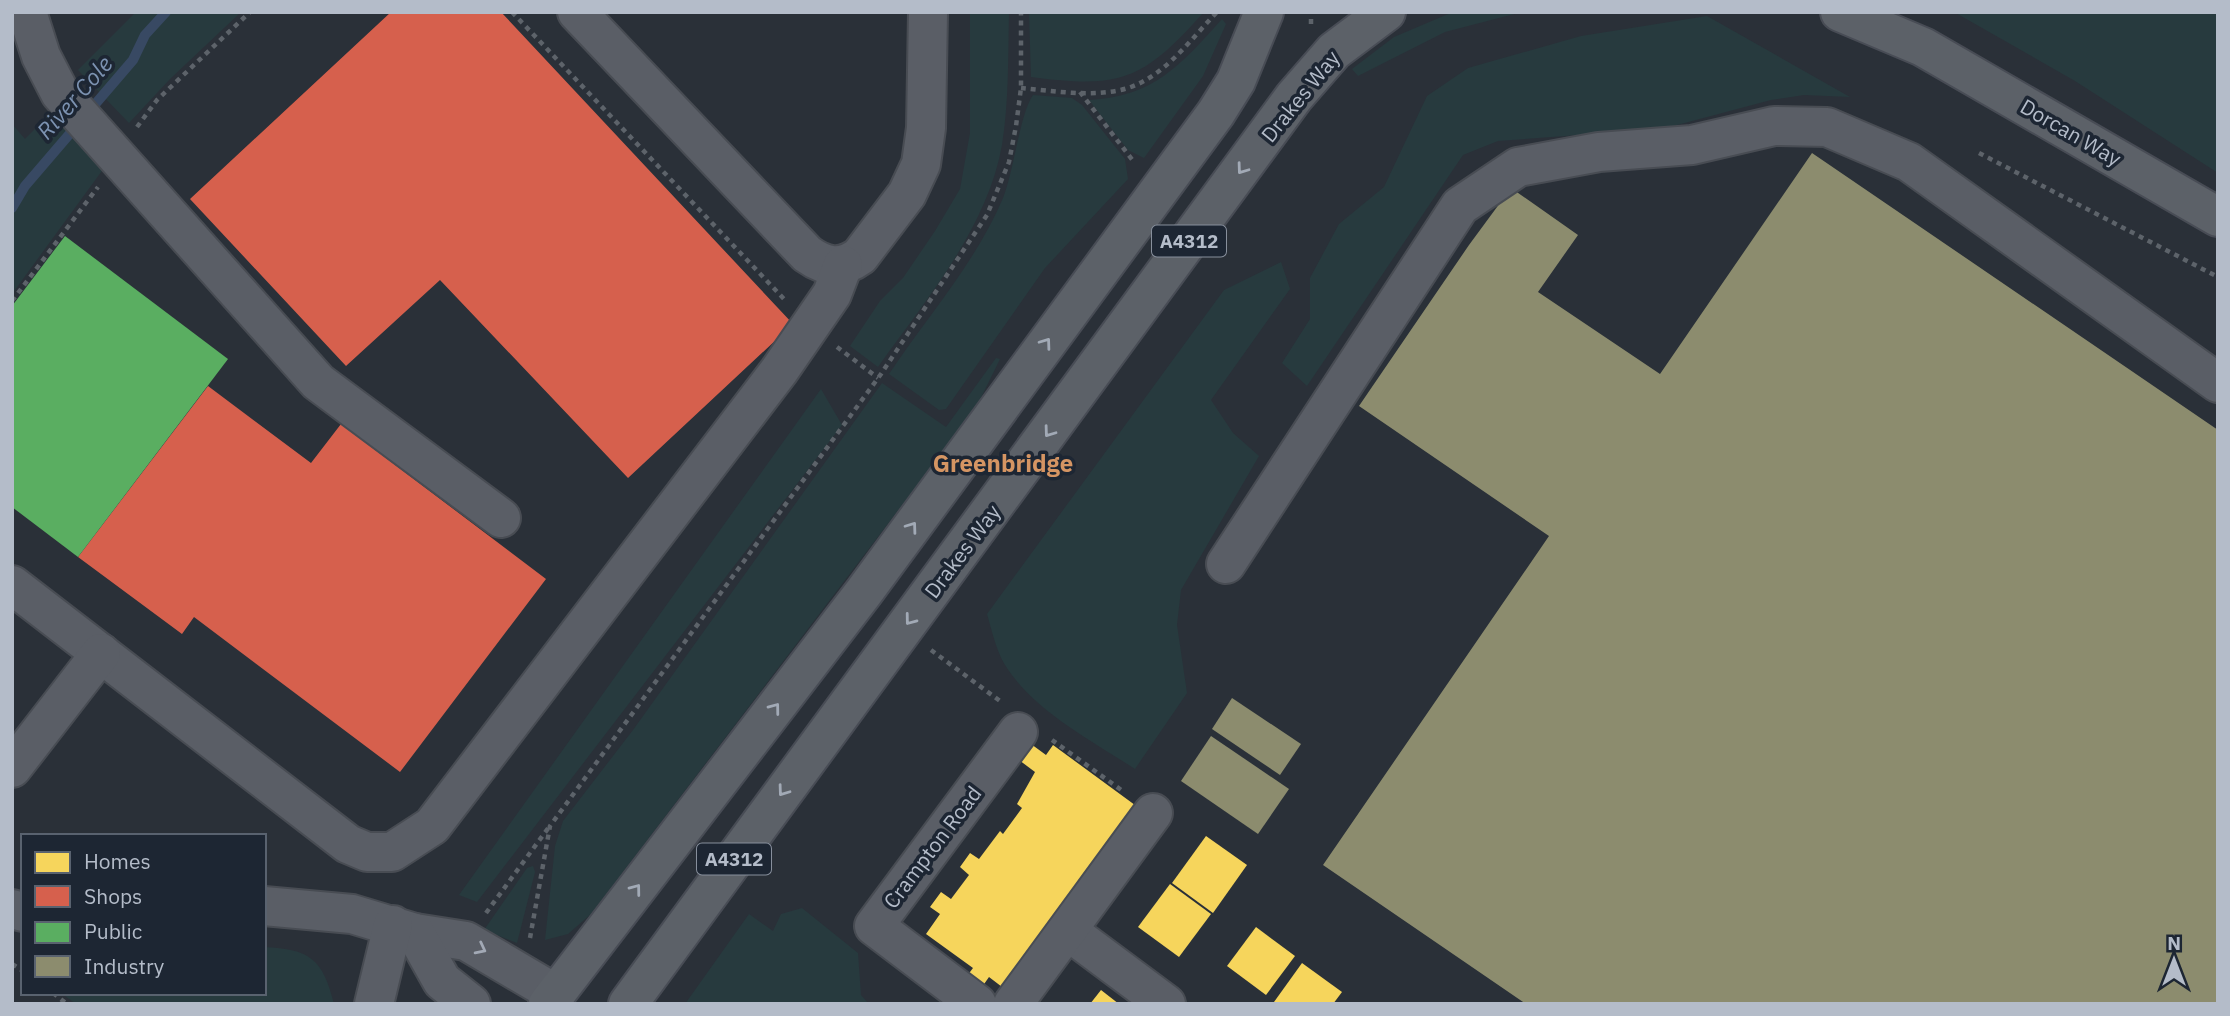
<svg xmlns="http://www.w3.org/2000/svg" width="2230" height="1016" font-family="'IBM Plex Sans',sans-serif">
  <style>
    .green { fill: #273a3e }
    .homes { fill: #f6d55c }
    .shops { fill: #d6604d }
    .public { fill: #5aae61 }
    .industry { fill: #8c8c6e }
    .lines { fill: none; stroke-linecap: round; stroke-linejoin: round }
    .stream { stroke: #384963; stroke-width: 10 }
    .minor-casing { stroke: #484c53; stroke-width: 42 }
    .major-casing { stroke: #484c55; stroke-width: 42 }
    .path { stroke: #5d636a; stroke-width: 4.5; stroke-dasharray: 5 5; stroke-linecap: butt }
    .minor { stroke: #5a5e66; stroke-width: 38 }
    .major { stroke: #5c6168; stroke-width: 38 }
    .oneway { stroke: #a2aab6 }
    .oneway2 { stroke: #a2a9b5 }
    .labels { text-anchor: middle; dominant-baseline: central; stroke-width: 7; stroke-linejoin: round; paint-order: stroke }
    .shield { fill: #1d2633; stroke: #878f9c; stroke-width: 2 }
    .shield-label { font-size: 19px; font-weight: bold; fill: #b4bcc9 }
    .street-label { font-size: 21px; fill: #b4bcc9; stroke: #1d2633 }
    .water-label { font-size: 23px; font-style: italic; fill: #7c92b1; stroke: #1d2633 }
    .quarter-label { font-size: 24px; font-weight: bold; fill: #d59563; stroke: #1d2633 }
  </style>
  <rect width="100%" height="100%" fill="#2a3038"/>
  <g class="green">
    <path d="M136,12h105l-71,67 -41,44 -51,-53z"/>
    <path d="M970,12h39c-1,45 0,89 -7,133 -15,84 -76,154 -124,222l-28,-21 30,-45 23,-23 32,-47 25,-42 10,-56z"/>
    <path d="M1029,12h175c-61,68 -82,77 -173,65z"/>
    <path d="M1453,12h69l-77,20 -87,44 -6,-7 42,-32z"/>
    <path d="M1954,12h264v161l-143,-92z"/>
    <path d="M1707,16l143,81 -46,-2 -33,5 -109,29 -164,12 -35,14 -156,231 -25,-23 28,-44v-41l29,-54 45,-37 43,-91 41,-28 113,-32z"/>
    <path d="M1222,19l4,5 -23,52 -59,82 -16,-8 -39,-50c64,-3 92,-35 133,-81z"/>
    <path d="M1033,95l39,3 10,7 43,54 3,20 -83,89 -99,141 -7,1 -50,-36c38,-57 87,-112 114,-176 11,-27 17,-85 30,-103z"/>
    <path d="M52,112l52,56 -92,126v-170l13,15z"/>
    <path d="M1281,262l9,27 -79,111 22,33 26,23 -78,134 -4,35 10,68 -52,76c-44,-29 -101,-58 -130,-104 -9,-15 -13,-34 -18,-51l237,-324z"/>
    <path d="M996,358l4,1 -24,49 -385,506 -23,20 -23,6 10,-94 8,-25 70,-91 249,-347 64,44z"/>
    <path d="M821,389l21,36 -365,477 -18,-7z"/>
    <path d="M533,866l2,6 -18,71 -33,-13 43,-62z"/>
    <path d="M802,908l56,45 3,42 8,9h-184l64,-90 24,17 8,-17z"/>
    <path d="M264,947c46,2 59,12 70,57h-258l-15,-11h203z"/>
  </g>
  <g class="homes">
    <path d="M1031,744l15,11 7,-10 86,63 -133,182 -17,-13 -7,10 -15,-11 6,-8 -47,-34 14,-20 -10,-7 11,-15 10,7 18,-24 -9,-8 10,-14 9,6 21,-28 3,3 19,-26 -5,-4 18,-32 -16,-12z"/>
    <path d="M1206,836l41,29 -34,48 -41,-30z"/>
    <path d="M1170,884l41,30 -32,43 -41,-30z"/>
    <path d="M1256,927l39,29 -29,39 -39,-29z"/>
    <path d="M1302,963l40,29 -9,12 -59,-2z"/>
    <path d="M1101,990l18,14h-29z"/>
  </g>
  <g class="shops">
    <path d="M391,12h110l292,312 -165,154 -188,-198 -94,86 -156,-167z"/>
    <path d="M208,386l103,77 30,-39 205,155 -146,193 -206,-155 -12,17 -104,-77z"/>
  </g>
  <path class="public" d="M65,236l163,123 -150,198 -66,-50v-201z"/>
  <g class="industry">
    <path d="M1812,153l406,277v574h-692l-203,-139 226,-329 -190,-130 110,-161 42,-57 67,47 -40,57 122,82z"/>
    <path d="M1232,698l69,46 -21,31 -68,-46z"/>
    <path d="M1211,736l78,53 -31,45 -77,-53z"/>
  </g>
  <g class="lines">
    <path class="stream" d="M12,208l13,-22 108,-126 12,-25 21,-23"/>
    <g class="minor-casing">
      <g id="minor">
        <path d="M27,12l14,44 19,37 258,289 183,136"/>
        <path d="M577,12l230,242c18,13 34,16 53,2l47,-62 14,-30 5,-36 2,-116"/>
        <path d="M1226,564l234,-358 58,-39 81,-15 93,-7 82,-19 53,1 82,35 309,221"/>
        <path d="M12,585l336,259 19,8h25l40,-26 347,-455 53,-77 11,-29"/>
        <path d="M12,768l89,-115"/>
        <path d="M264,906l88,8 63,19 51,8 90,53"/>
        <path d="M12,909l11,3"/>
        <path d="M1068,931l98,73"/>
        <path d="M415,933l27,48 29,23"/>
        <path d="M374,1004l19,-79"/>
        <path d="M977,1004l-103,-78 144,-194"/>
        <path d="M1013,1004l140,-191"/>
      </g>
    </g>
    <g class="major-casing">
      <g id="major">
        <path d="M1840,12l83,35 295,170"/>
        <path d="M548,1004l316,-412 352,-479 20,-32 28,-69"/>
        <path d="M628,1004l666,-907 40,-46 52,-39"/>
      </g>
    </g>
    <g class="path">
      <path d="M512,12l272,287"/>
      <path d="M1311,24v-12"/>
      <path d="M1021,88c33,3 74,10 107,0 37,-12 63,-49 89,-76"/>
      <path d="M1080,92l54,70"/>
      <path d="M137,127l20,-27 93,-88"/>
      <path d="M1979,153l239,124"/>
      <path d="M12,301l86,-114"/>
      <path d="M837,347l41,31"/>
      <path d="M931,650l69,51"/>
      <path d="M1052,740l72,52"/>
      <path d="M486,913l63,-86"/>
      <path d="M530,938l20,-112 331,-452 106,-159 22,-53 7,-36 5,-38v-76"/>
      <path d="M12,964l11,7"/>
      <path d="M53,993l14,11"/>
    </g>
    <use href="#minor" class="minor"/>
    <use href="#major" class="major"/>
  </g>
  <defs><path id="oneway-chevron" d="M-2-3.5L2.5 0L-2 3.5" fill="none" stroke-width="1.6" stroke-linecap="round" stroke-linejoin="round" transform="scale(1.75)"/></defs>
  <g class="oneway">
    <use href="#oneway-chevron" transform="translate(1242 169) rotate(126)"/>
    <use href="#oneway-chevron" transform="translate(1046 343) rotate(-54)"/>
    <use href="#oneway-chevron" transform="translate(1049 432) rotate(126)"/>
    <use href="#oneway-chevron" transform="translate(912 527) rotate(-54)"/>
    <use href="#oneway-chevron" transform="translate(910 620) rotate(127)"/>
    <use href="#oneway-chevron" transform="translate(775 708) rotate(-53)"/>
    <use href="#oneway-chevron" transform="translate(783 791) rotate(126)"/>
    <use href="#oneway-chevron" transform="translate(636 889) rotate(-53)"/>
  </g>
  <use class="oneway2" href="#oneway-chevron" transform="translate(481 949) rotate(27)"/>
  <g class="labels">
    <g class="shield">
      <rect x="1152" y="225.5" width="74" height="31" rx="5"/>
      <rect x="697" y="843.5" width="74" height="31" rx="5"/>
    </g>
    <g class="shield-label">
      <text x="1189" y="241">A4312</text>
      <text x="734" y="859">A4312</text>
    </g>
    <g class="street-label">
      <text transform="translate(1300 96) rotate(-51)">Drakes Way</text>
      <text transform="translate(2071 132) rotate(30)">Dorcan Way</text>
      <text transform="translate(962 551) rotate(-53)">Drakes Way</text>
      <text transform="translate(932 847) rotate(-53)">Crampton Road</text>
    </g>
    <g class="water-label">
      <text transform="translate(74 97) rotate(-49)">River Cole</text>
    </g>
    <g class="quarter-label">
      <text x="1003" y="463">Greenbridge</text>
    </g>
  </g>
  <rect width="2230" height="1016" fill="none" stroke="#b4bcc9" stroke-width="28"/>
  <rect x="21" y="834" width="245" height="161" fill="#1d2633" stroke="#59626f" stroke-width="2"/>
  <rect x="35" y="852" width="35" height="21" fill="#f6d55c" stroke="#59626f" stroke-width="2"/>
  <text x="84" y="869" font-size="21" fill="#b4bcc9">Homes</text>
  <rect x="35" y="886" width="35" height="21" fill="#d6604d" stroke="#59626f" stroke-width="2"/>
  <text x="84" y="904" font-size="21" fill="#b4bcc9">Shops</text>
  <rect x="35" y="922" width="35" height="21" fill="#5aae61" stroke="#59626f" stroke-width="2"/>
  <text x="84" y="939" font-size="21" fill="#b4bcc9">Public</text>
  <rect x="35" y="956" width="35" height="21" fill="#8c8c6e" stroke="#59626f" stroke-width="2"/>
  <text x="84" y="974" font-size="21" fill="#b4bcc9">Industry</text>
  <g transform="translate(2174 960)" stroke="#1d2633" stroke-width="5" paint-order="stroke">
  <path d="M0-5L12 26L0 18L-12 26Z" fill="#b4bcc9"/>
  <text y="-10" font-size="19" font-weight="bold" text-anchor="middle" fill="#b4bcc9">N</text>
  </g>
</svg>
